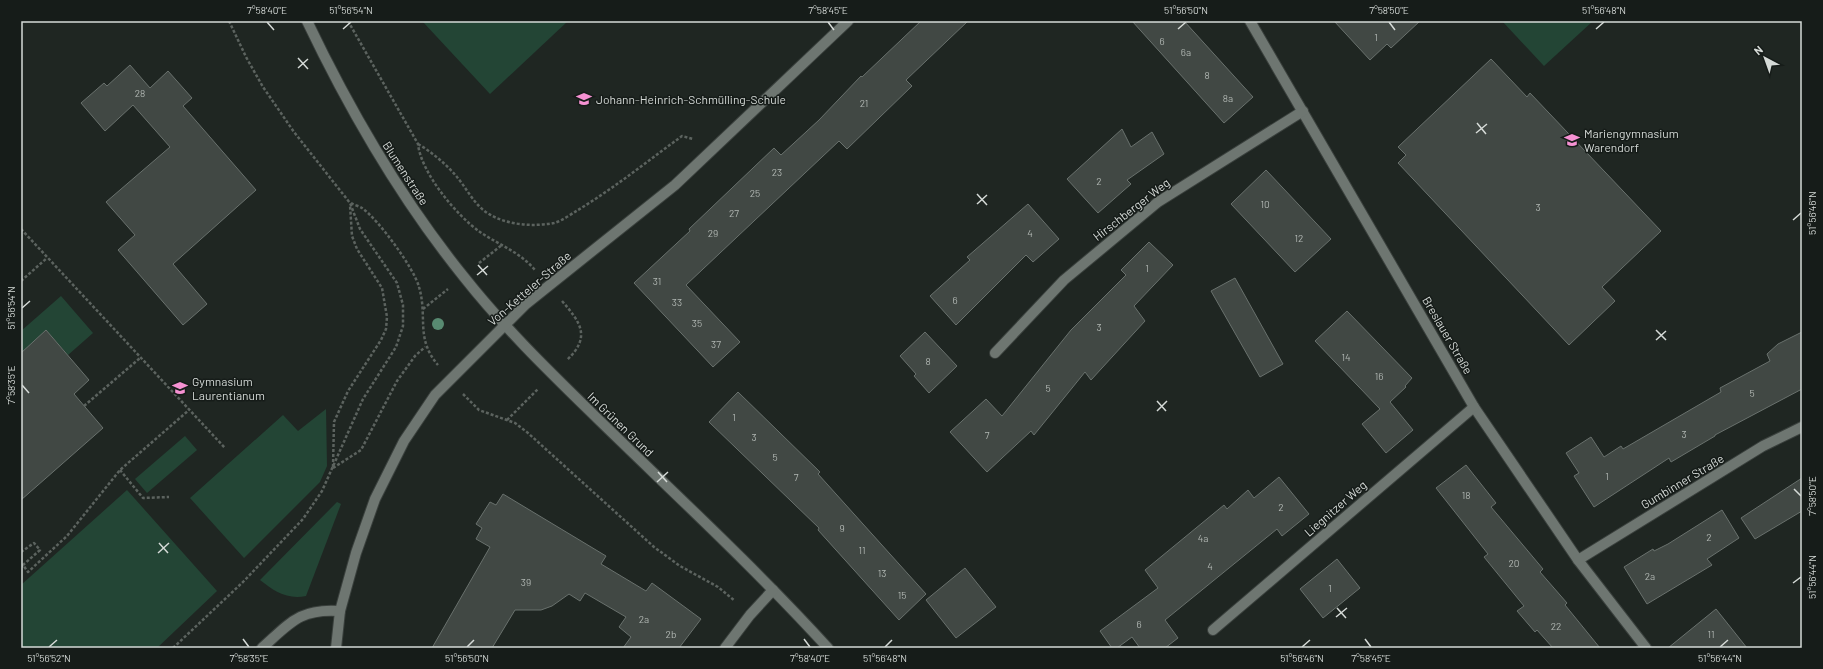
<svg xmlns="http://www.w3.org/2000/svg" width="1823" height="669" font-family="Barlow,sans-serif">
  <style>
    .green { fill: #234535 }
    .building { fill: #414844; stroke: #69716d }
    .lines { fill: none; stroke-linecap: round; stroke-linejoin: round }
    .minor-casing { stroke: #3a403d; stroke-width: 12 }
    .path { stroke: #5c635f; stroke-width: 2.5; stroke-dasharray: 3 2; stroke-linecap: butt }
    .minor { stroke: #6e7671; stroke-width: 10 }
    .tree { fill: #588a71 }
    .ticks { fill: none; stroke: #d5dad7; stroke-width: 1.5 }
    .labels { text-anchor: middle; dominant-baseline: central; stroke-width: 3; stroke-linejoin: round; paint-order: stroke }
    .number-label { font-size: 10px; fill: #b0b6b2 }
    .poi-label { font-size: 12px; fill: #d5dad7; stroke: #161c19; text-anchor: start }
    .street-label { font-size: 12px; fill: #d5dad7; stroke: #161c19 }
    .neatline { fill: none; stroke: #d5dad7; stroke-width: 1.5 }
    .ticks-label { font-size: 10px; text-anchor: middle; fill: #d5dad7 }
  </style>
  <rect width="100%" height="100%" fill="#1f2622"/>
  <g class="green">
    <path d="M425,21h143l-78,73 -67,-72z"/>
    <path d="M1502,21h91l-49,45z"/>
    <path d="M61,296l32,37 -25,22 -22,-25 -25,23v-22z"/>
    <path d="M326,409l1,57 -7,16 -76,76 -54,-60 93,-83 15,16z"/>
    <path d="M185,436l12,14 -50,43 -12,-14z"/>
    <path d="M127,490l90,101 -60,57h-136v-63z"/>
    <path d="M337,502l4,2 -35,92c-19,4 -32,-5 -46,-16z"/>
  </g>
  <g class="building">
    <path d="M921,21h47l-62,59 6,6 -65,63 -8,-8 -153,144 54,57 -27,25 -79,-84 56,-52 -1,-2 85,-81 7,7 38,-35 42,-44 1,1z"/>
    <path d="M1132,21h52l69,76 -29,26z"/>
    <path d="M1334,21h86l-29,27 -4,-4 -17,16z"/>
    <path d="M1491,59l36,38 3,-4 131,138 -59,56 13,14 -46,44 -171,-182 8,-8 -8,-8z"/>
    <path d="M130,65l20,23 18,-17 24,27 -9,8 73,84 -83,74 34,40 -24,21 -65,-75 17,-15 -29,-33 64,-55 -37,-42 -28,26 -24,-28 23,-20 3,3z"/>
    <path d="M1122,129l9,18 21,-15 12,22 -37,26 4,4 -33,29 -31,-34z"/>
    <path d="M1266,170l65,69 -36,33 -64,-68z"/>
    <path d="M1028,204l31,35 -26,23 -7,-7 -70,70 -26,-29 40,-36 -3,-3z"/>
    <path d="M1149,242l24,23 -39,41 11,15 -54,59 -6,-8 -51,63 -3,-4 -44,41 -37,-40 36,-33 16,17 69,-86 55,-55 -5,-5z"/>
    <path d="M1235,278l48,86 -23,13 -49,-86z"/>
    <path d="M1347,311l65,67 -7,8 1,1 -16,15 23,28 -27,23 -24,-29 18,-15 -65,-68z"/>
    <path d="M46,330l43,50 -15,14 29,34 -82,72v-147z"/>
    <path d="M925,332l32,34 -28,27 -15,-17 2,-2 -16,-18z"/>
    <path d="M1802,332v57l-87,46v1l-44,26 -2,-4 -75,49 -20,-31 5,-3 -13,-20 25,-16 13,20 17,-11 2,3 98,-57 -1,-4 50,-27 -3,-7 11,-10z"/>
    <path d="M738,392l82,80 -2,2 108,120 -27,26 -81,-90 1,-2 -110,-106z"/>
    <path d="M1466,465l30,38 -5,4 52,62 -3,3 27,31 -2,2 35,43h-47l-16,-18 -2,2 -18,-21 7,-5 -40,-49 4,-3 -52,-66z"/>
    <path d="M1279,477l30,37 -27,22 -5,-7 -112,91 13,18 -13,10h-25l-8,-11 -15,11h-5l-12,-17 58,-43 -13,-18 79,-65 3,4 21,-19 6,8z"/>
    <path d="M1802,478v33l-47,28 -14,-21z"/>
    <path d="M503,494l103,62 -5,8 45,27 6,-8 49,36 -22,29h-56l8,-11 -12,-10 7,-10 -41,-24 -5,8 -11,-7 -17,12 -11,4h-26l-23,38h-60l58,-101 -14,-8 6,-11 -6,-4 14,-22 6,3z"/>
    <path d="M1722,510l17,28 -32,21 5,6 -65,39 -23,-37 29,-18 1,2 14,-7z"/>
    <path d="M1337,559l23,29 -37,30 -23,-29z"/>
    <path d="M965,568l31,39 -40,31 -30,-38z"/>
    <path d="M1716,609l31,39h-79z"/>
  </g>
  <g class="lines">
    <g class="minor-casing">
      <g id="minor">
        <path d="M307,21c43,90 94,178 157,256 41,52 89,98 136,144 77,75 156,148 228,227"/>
        <path d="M1250,21l224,386 104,153 68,88"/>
        <path d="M995,353l69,-73 94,-78 145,-91"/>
        <path d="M1578,560l185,-114 39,-19"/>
        <path d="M1213,630l261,-223"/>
        <path d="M262,648c28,-25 38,-40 78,-37"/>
        <path d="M336,648l4,-37 16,-58 19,-54 29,-58 31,-46 91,-91 149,-119 173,-164"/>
        <path d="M725,648l25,-33 23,-25"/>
      </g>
    </g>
    <g class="path">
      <path d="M348,21l70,123c3,29 39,72 62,88 19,13 40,20 55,38"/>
      <path d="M418,144c15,9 28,20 39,33 10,12 18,29 32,37 18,11 44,13 65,9 8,-2 17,-9 24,-13 36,-22 70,-49 104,-74l11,3"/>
      <path d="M351,203c3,2 8,3 11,5 16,11 52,60 57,79 9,30 -4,51 19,78"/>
      <path d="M21,229l204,219"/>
      <path d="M479,263l23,-18"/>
      <path d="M21,281l26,-23"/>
      <path d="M562,301c19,22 29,36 5,59"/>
      <path d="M423,309l25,-20"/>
      <path d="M463,394l16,16 36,13 13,10 126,114 26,19 38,21 17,14"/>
      <path d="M84,406l56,-48"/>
      <path d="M507,420l31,-31"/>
      <path d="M333,467l1,-45 14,-31 33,-51 5,-11 1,-12 -5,-29 -25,-39 -5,-13 -2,-31"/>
      <path d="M333,468l28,-18 36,-69 18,-25 10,-9"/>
      <path d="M120,470l23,28 26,-1"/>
      <path d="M21,552l13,-9 6,7 -17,15"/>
      <path d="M21,567l2,-2 5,7 39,-36 53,-66 69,-60"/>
      <path d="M173,648l70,-66 60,-63 19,-28 41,-92 33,-52 7,-21v-21l-6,-22 -37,-54 -10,-26 -56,-71 -31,-45 -17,-30 -17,-36"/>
    </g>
    <use href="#minor" class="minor"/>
  </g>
  <circle class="tree" cx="438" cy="324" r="6"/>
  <path class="ticks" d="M267,22l7,8M828,22l6,8M1389,22l6,8M343,29l8,-7M1178,29l8,-7M1596,29l8,-7M298,58l10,11M298,68l10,-9M1477,123l9,11M1476,133l11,-9M977,194l10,11M977,204l10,-9M1793,220l8,-7M478,265l9,10M477,275l11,-9M22,308l8,-7M1656,330l10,10M1656,340l10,-9M22,385l7,8M1157,401l9,10M1157,411l10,-10M658,472l9,10M657,482l11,-10M1794,489l7,7M159,543l9,10M158,553l11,-10M1793,583l8,-6M1337,608l9,10M1336,617l11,-9M243,639l6,8M804,639l6,8M1365,639l6,8M49,647l8,-7M467,647l7,-7M885,647l7,-7M1302,647l8,-7M1720,647l8,-7"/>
  <defs>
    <g id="school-bare" transform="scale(1.2)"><path d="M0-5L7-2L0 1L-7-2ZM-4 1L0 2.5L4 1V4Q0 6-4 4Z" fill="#f591d2" stroke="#161c19" stroke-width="2.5" paint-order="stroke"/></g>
  </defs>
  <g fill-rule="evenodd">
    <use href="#school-bare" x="584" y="99"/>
    <use href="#school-bare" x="1572" y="140"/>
    <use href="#school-bare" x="180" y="388"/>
  </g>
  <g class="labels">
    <g class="number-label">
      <text x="1376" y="37">1</text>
      <text x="1162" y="41">6</text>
      <text x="1186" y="52">6a</text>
      <text x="1207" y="75">8</text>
      <text x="140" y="93">28</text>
      <text x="1228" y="98">8a</text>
      <text x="864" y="103">21</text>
      <text x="777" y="172">23</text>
      <text x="1099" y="181">2</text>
      <text x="755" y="193">25</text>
      <text x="1265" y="204">10</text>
      <text x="1538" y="207">3</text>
      <text x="734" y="213">27</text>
      <text x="713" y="233">29</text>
      <text x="1030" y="233">4</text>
      <text x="1299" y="238">12</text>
      <text x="1147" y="268">1</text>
      <text x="657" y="281">31</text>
      <text x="955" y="300">6</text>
      <text x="677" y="302">33</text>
      <text x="697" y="323">35</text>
      <text x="1099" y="327">3</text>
      <text x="716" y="344">37</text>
      <text x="1346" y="357">14</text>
      <text x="928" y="361">8</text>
      <text x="1379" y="376">16</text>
      <text x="1048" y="388">5</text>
      <text x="1752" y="393">5</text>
      <text x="734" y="417">1</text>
      <text x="1684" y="434">3</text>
      <text x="987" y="435">7</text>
      <text x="754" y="437">3</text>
      <text x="775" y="457">5</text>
      <text x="1607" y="476">1</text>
      <text x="796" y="477">7</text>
      <text x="1466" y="495">18</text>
      <text x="1281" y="507">2</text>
      <text x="842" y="528">9</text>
      <text x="1709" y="537">2</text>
      <text x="1203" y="538">4a</text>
      <text x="862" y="550">11</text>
      <text x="1514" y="563">20</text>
      <text x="1210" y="566">4</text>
      <text x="882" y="573">13</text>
      <text x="1650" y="576">2a</text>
      <text x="526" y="582">39</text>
      <text x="1330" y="588">1</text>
      <text x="902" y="595">15</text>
      <text x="644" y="619">2a</text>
      <text x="1139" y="624">6</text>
      <text x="1556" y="626">22</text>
      <text x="671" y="634">2b</text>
      <text x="1711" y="634">11</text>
    </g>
    <g class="poi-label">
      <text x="596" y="99">Johann-Heinrich-Schmülling-Schule</text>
      <text x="1584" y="133">Mariengymnasium<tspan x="1584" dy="14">Warendorf</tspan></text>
      <text x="192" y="381">Gymnasium<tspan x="192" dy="14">Laurentianum</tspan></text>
    </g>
    <g class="street-label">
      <text transform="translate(406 173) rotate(57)">Blumenstraße</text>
      <text transform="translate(1131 209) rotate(-38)">Hirschberger Weg</text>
      <text transform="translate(529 288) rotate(-41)">Von-Ketteler-Straße</text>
      <text transform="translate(1448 335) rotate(60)">Breslauer Straße</text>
      <text transform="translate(621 424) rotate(44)">Im Grünen Grund</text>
      <text transform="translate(1682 481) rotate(-31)">Gumbinner Straße</text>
      <text transform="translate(1335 508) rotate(-41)">Liegnitzer Weg</text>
    </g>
  </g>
  <rect width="1823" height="669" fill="none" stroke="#161c19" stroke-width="44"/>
  <g transform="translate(1765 58) rotate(319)" stroke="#161c19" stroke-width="3" paint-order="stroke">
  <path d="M0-3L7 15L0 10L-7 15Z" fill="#d5dad7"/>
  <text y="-6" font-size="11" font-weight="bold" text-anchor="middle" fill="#d5dad7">N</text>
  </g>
  <rect x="22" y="22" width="1779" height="625" class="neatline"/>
  <g class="ticks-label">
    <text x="267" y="14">7°58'40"E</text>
    <text x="351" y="14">51°56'54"N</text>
    <text x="828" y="14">7°58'45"E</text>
    <text x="1186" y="14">51°56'50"N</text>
    <text x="1389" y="14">7°58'50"E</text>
    <text x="1604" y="14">51°56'48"N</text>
    <text transform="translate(1812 213) rotate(-90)" y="4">51°56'46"N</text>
    <text transform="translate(11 308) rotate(-90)" y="4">51°56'54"N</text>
    <text transform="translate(11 385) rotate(-90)" y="4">7°58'35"E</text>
    <text transform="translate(1812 496) rotate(-90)" y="4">7°58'50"E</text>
    <text transform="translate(1812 577) rotate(-90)" y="4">51°56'44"N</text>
    <text x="49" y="662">51°56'52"N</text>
    <text x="249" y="662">7°58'35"E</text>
    <text x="467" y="662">51°56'50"N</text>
    <text x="810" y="662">7°58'40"E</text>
    <text x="885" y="662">51°56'48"N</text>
    <text x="1302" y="662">51°56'46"N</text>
    <text x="1371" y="662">7°58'45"E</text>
    <text x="1720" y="662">51°56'44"N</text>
  </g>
</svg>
